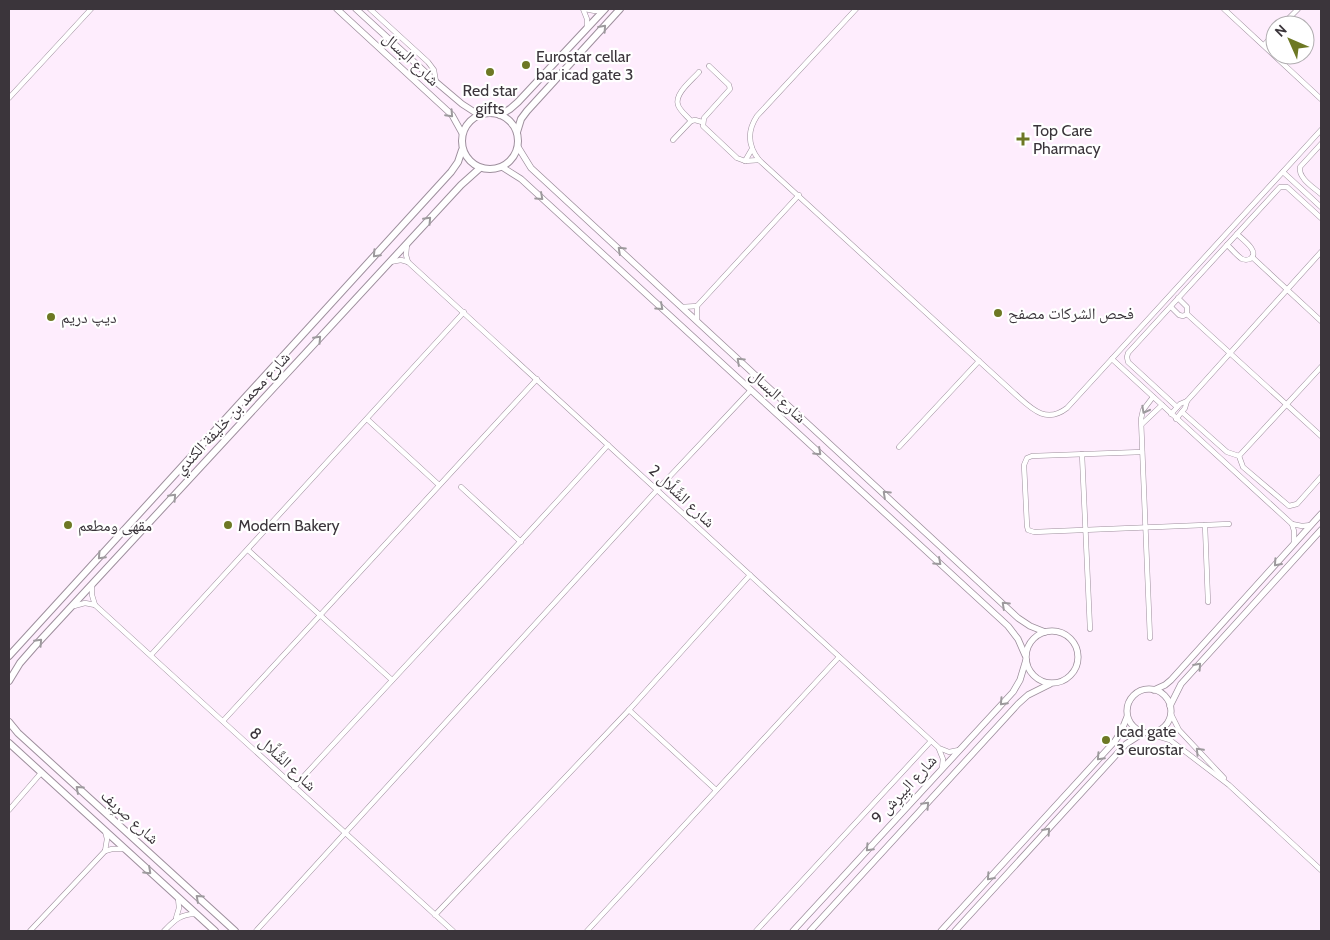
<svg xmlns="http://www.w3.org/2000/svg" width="1330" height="940" font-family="Cabin,'Noto Naskh Arabic',sans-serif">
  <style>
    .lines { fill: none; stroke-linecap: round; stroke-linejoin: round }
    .minor-casing { stroke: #9e8f9d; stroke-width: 5.5 }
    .tertiary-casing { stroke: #9e8f9d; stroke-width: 7 }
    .secondary-casing { stroke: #9e8f9d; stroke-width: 8 }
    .minor { stroke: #fff; stroke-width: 4.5 }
    .tertiary { stroke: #fff; stroke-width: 5.5 }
    .secondary { stroke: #fff; stroke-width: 6 }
    .oneway { stroke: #9d9a9d }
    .poi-dot { fill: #6d7824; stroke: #fff; stroke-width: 2 }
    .labels { text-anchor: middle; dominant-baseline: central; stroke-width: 4.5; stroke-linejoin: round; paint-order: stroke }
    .poi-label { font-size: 16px; fill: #3b353b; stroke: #fff; text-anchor: start }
    .street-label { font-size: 16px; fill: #3b353b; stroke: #fff }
  </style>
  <rect width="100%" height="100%" fill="#feedfd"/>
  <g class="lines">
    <g class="minor-casing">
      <g id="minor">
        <path d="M370,9l58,53 6,8 2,12"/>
        <path d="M583,9l4,10v9"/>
        <path d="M585,9l10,2 8,-1"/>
        <path d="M856,9l-99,107c-10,15 -9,30 2,44l255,233c16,14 31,32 53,15l254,-278"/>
        <path d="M1224,9l97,90"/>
        <path d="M1282,25l16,-16"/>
        <path d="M1264,45l11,-12"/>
        <path d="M709,66l20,19 1,4 -26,29 -1,8 34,32 8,3 14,-1"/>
        <path d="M9,98l82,-89"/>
        <path d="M691,121c-4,-5 -11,-10 -13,-16 -4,-11 14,-25 21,-33"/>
        <path d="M673,140l18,-19 4,-1 7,2"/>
        <path d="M1321,144l-21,23c-2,11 13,20 21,27"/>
        <path d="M745,161l7,-12"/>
        <path d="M1283,172l38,35"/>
        <path d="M407,244l-1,11 2,7"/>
        <path d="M1227,245c5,4 10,11 15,14 3,1 5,1 8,0 11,-7 -8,-20 -13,-25"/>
        <path d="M1252,257l69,64"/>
        <path d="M390,262l11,-2 7,2 531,486 10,4 10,-2"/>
        <path d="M682,307l15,-1"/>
        <path d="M1171,307l8,8 4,1 4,-2v-7l-9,-9"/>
        <path d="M1187,314l134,122"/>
        <path d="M697,321v-15l102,-111"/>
        <path d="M1112,359l180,165 10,2 9,-1"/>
        <path d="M1177,407l-49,-45 -1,-5 1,-4 152,-166h7l34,31"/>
        <path d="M1182,412l45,40 12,4 4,11 46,39 8,-2 24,-27"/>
        <path d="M1171,414l9,-10 7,-3 134,-149"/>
        <path d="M367,419l72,66"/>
        <path d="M1176,419l9,-11 2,-7"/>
        <path d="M1142,424l20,-19"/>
        <path d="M899,447l80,-86"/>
        <path d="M1142,452l-110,4 -5,2 -3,7 3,61 1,4 6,2 195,-8"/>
        <path d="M1082,454l8,175"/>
        <path d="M1239,456l82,-89"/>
        <path d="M461,487l60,55"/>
        <path d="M1292,524l2,7v13"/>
        <path d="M1205,525l3,77"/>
        <path d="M248,550l144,130"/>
        <path d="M92,585v10l3,10"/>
        <path d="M74,606l11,-3 10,2 358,326"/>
        <path d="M1150,638l-9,-219 2,-9 10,-13"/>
        <path d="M151,655l313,-343"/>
        <path d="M629,710l87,80"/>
        <path d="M1171,714l8,16 45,48"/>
        <path d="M223,721l314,-342"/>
        <path d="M1150,734l20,6 59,45 92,85"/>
        <path d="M939,749l4,10 -1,9"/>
        <path d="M294,787c105,-115 211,-227 314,-342"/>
        <path d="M9,810l32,-37"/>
        <path d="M105,851l2,-12 -2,-8"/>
        <path d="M435,915l194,-205 121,-135"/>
        <path d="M176,918l3,-10 -1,-10"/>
        <path d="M30,931l75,-80 7,-2h12"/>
        <path d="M164,931c10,-10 16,-17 31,-17"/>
        <path d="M256,931l401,-441 94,-100"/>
        <path d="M587,931l252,-274"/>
        <path d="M756,931l175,-190"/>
      </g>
    </g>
    <g class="tertiary-casing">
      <g id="tertiary">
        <path d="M337,9l115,106 10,18"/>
        <path d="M356,9l80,73 26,22 17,11"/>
        <path d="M518,147l13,21 487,450 12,8 15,6"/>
        <path d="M502,167l19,12 487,447 10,13 7,16"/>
        <circle cx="1052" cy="657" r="26"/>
        <circle cx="1149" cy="711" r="22"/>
        <path d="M1154,690l11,-5 6,-5 150,-166"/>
        <path d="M1170,706l11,-22 140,-154"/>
        <path d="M793,931l220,-239 7,-12 6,-20"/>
        <path d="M810,931l208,-227 10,-9 22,-11"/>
        <path d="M941,931l174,-190 6,-9 6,-15"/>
        <path d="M955,931l171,-187 17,-11"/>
      </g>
    </g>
    <g class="secondary-casing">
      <g id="secondary">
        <circle cx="490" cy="141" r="28"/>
        <path d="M500,115l10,-6 8,-7 87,-93"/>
        <path d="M517,132l4,-13 6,-8 93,-102"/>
        <path d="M9,656l442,-484 7,-10 4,-12"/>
        <path d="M9,681l11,-18 14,-16 427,-462 19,-17"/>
        <path d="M9,722l9,11 217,198"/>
        <path d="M9,743l206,188"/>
      </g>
    </g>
    <use href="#minor" class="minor"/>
    <use href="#tertiary" class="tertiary"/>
    <use href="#secondary" class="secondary"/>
  </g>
  <defs><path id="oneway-chevron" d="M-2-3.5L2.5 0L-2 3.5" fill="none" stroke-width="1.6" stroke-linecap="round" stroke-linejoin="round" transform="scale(1.25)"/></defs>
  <g class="oneway">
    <use href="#oneway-chevron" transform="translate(603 28) rotate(-48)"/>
    <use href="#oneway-chevron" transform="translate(450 114) rotate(47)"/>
    <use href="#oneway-chevron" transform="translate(540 197) rotate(42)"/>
    <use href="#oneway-chevron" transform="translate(428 220) rotate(-47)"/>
    <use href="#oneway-chevron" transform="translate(621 250) rotate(-137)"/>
    <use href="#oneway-chevron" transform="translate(376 254) rotate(133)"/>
    <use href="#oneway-chevron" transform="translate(660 307) rotate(42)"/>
    <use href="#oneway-chevron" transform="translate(318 339) rotate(-47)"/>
    <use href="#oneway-chevron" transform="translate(740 361) rotate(-137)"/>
    <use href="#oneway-chevron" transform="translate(1145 410) rotate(118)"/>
    <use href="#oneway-chevron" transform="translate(818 452) rotate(43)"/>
    <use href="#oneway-chevron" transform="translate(886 494) rotate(-137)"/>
    <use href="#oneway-chevron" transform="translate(173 497) rotate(-47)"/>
    <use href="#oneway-chevron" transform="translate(101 556) rotate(133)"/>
    <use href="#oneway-chevron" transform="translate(938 562) rotate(42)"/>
    <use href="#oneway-chevron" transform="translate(1277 563) rotate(132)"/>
    <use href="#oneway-chevron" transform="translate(1005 605) rotate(-137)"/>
    <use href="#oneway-chevron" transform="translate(39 642) rotate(-47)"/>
    <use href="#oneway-chevron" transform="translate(1198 666) rotate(-48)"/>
    <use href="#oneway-chevron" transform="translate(1003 702) rotate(133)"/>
    <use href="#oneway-chevron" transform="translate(1199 751) rotate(-134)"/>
    <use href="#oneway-chevron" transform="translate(1100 757) rotate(133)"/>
    <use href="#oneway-chevron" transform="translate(79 789) rotate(-138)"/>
    <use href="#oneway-chevron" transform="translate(926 805) rotate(-47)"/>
    <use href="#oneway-chevron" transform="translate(1047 831) rotate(-48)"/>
    <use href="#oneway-chevron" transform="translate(869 848) rotate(133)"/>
    <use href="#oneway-chevron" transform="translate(148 871) rotate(43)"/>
    <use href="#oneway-chevron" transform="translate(990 877) rotate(132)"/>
    <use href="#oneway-chevron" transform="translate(199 898) rotate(-138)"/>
  </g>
  <g class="poi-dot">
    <circle cx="526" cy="65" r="5"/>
    <circle cx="490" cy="72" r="5"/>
    <path d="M1020.5 131.5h5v5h5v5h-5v5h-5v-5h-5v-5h5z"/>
    <circle cx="998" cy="313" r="5"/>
    <circle cx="51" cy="317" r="5"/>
    <circle cx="68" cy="525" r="5"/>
    <circle cx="228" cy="525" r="5"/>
    <circle cx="1106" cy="740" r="5"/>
  </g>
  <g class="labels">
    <g class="poi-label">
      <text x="536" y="56">Eurostar cellar<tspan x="536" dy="18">bar icad gate 3</tspan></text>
      <text x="490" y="90" text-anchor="middle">Red star<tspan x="490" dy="18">gifts</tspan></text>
      <text x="1033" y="130">Top Care<tspan x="1033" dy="18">Pharmacy</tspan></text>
      <text x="1008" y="313">فحص الشركات مصفح</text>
      <text x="61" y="317">دیپ دریم</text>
      <text x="78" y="525">مقهى ومطعم</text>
      <text x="238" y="525">Modern Bakery</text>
      <text x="1116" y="731">Icad gate<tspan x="1116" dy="18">3 eurostar</tspan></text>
    </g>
    <g class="street-label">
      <text transform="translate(411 59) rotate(43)">شارع البسال</text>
      <text transform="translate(778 396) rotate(43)">شارع البسال</text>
      <text transform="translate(232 413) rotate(-47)">شارع محمد بن خليفة الكندي</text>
      <text transform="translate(682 496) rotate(43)">شارع الشَّلَّال 2</text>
      <text transform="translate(283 759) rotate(43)">شارع الشَّلَّال 8</text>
      <text transform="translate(904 789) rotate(-47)">شارع البِيرِش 9</text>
      <text transform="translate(130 817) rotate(42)">شارع صِرِيف</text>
    </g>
  </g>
  <rect width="1330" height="940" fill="none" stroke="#3b353b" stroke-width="20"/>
  <g transform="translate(1290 40) rotate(315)"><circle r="24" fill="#ffffff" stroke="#b1aeb1"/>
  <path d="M0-4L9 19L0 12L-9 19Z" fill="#6d7824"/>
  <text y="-8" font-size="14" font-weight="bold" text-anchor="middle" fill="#3b353b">N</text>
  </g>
</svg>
